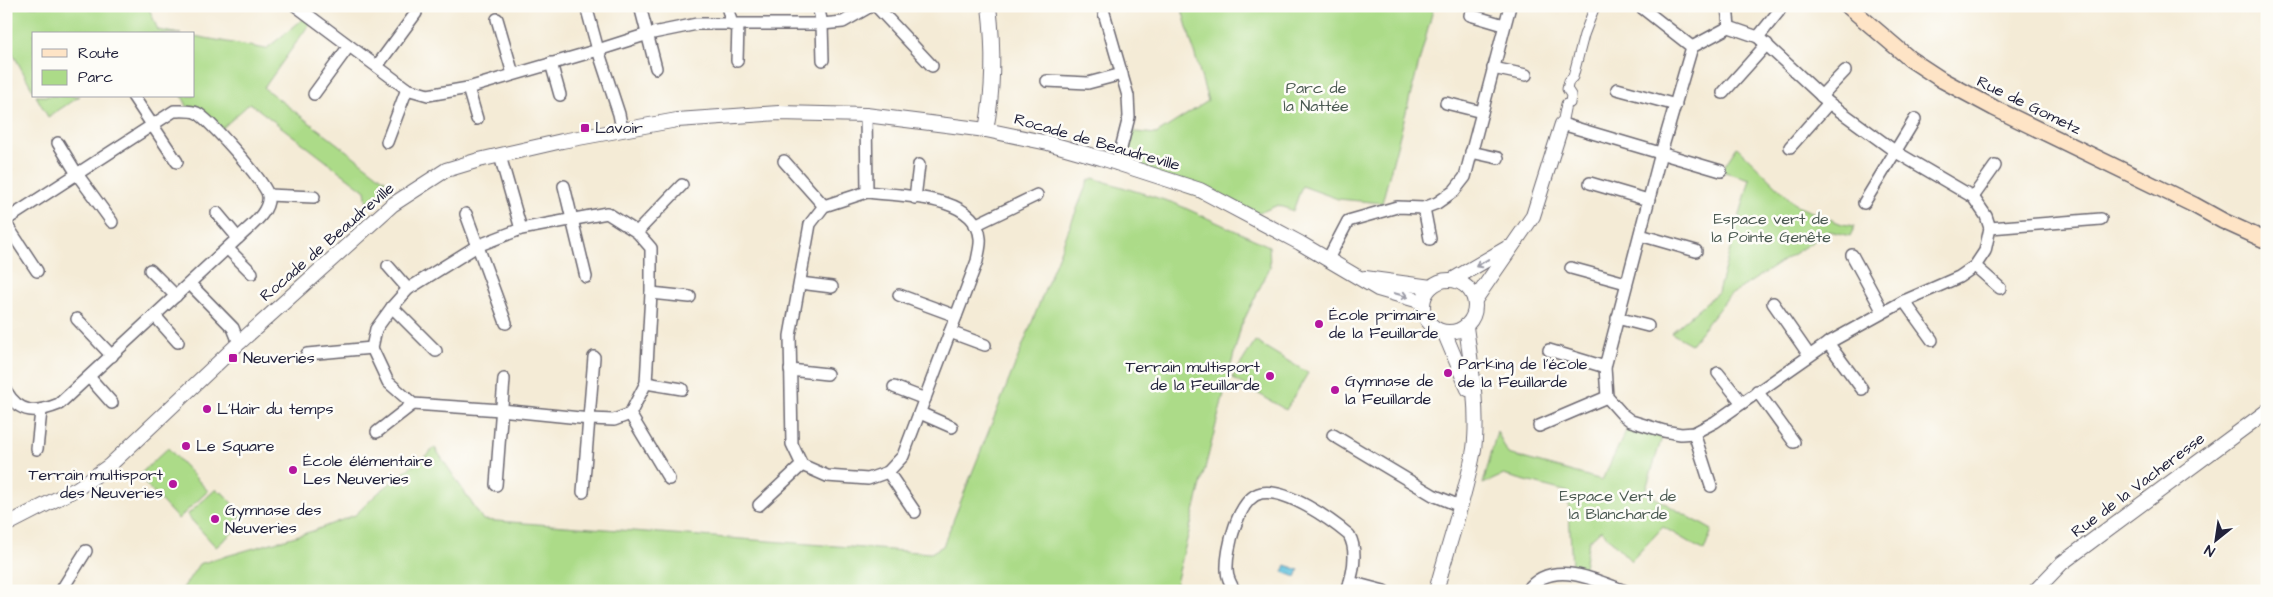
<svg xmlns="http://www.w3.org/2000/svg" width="2273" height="597" font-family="'Architects Daughter',sans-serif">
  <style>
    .green { fill: #acdb88; stroke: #677e62 }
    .water { fill: #5fc1dd; stroke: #40728c }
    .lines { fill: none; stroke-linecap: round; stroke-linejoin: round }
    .pedestrian-casing { stroke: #6c6871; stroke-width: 11 }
    .minor-casing { stroke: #6c6871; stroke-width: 14 }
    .tertiary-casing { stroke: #6c6871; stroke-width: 16 }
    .secondary-casing { stroke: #6c6871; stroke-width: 18 }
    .pedestrian { stroke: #fff; stroke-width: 9 }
    .minor { stroke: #fff; stroke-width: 11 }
    .tertiary { stroke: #fff; stroke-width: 14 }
    .secondary { stroke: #fee4c6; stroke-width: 15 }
    .oneway { stroke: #9c9ca7 }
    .poi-dot { fill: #b5179e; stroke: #fdfcf7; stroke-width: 2 }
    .labels { text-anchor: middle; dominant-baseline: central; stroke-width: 5; stroke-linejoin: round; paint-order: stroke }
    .park-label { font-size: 16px; fill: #4b5a52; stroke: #fdfcf7 }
    .street-label { font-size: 16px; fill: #22223b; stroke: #fdfcf7 }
    .poi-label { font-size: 16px; fill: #22223b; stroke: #fdfcf7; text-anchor: start }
  </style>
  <rect width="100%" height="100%" fill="#fdfcf7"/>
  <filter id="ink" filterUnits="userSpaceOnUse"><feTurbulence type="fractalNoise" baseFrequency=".02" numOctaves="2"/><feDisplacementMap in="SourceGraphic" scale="10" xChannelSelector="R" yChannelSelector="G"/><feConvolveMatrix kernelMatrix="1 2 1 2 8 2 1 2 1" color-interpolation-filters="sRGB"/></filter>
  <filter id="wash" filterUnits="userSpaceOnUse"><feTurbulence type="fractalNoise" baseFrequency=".0096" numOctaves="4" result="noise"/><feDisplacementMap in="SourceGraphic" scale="20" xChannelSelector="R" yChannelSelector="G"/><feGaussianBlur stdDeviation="1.12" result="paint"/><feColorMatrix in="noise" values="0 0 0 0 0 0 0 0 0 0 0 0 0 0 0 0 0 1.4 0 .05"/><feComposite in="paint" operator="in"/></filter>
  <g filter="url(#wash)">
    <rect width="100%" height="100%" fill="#f4ebd6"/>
    <g class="green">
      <path d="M6,6h142l10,24 23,4h-147v58l-28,-51z"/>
      <path d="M1181,6h253l-52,197 -44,-4 -36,-13 -9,25 -15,-6 -28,12 -133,-53 9,-33 30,3 52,-33z"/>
      <path d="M308,15l5,4 -49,69 126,96 -23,20 -2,-13 -115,-88 -33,30 -27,-21 -8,-16h12v-60l72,13z"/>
      <path d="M36,96h44l-32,21z"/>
      <path d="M1737,147l60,59 45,18 13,2 -5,10 -21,-5 -100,65 -38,48 -20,-11 47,-41 32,-113 -29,-8z"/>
      <path d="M1093,178l81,25 95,43 1,21 -29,59 -67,265h-993l18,-27 114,-33 42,-16 23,-22 57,-45 48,72 448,33 12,-7 145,-365z"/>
      <path d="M1255,341l53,32 -22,37 -54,-32z"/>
      <path d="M1631,421l33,10 -19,61 67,38 -8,21 -41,-24 -32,34 -30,-31 -12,11 -6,30 -11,-3 -4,-76 -65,-17 -20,9 14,-53 11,23 94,26z"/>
      <path d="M168,448l40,43 -30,28 -40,-43z"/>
      <path d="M216,489l4,4 2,-1 21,24 -8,6 4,5 -23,20 -29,-32z"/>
    </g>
    <path class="water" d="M1286,565l13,5 -3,7 -13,-5z"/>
  </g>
  <g filter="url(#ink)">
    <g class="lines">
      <g class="pedestrian-casing">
        <path id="pedestrian" d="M1562,124l4,-20 4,-1 1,-8 -4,-6 2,-8 4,-4 11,-42 11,-29"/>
      </g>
      <g class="minor-casing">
        <g id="minor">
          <path d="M296,6l111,83 21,6 40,-7 130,-38 -12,-44"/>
          <path d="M640,6l16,62"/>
          <path d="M727,6l5,19"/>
          <path d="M818,6l4,18 1,36"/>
          <path d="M876,6l56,60"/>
          <path d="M1102,6l26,90 1,21 -12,47"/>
          <path d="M1727,6l2,21"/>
          <path d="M1641,7l51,40"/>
          <path d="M1470,15l34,10"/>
          <path d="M497,19l16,55"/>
          <path d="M1729,27l29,10 71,66 67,49 77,45 13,19 4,12 -5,23 -10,15 -16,11 -55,24 -76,42 -113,79 -21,11 -13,1 -17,-3 -33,-10 -8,-6 -16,-18 -2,-30 56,-214 31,-106z"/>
          <path d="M1758,37l21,-26"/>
          <path d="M737,61l1,-36"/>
          <path d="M551,63l9,32"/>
          <path d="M377,66l39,-53"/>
          <path d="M1493,68l33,7"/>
          <path d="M1047,81l41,2 34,-9"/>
          <path d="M468,88l9,31"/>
          <path d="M1617,89l59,16"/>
          <path d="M1723,93l44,-49"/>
          <path d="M314,94l35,-48"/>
          <path d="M133,96l44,66"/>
          <path d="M1821,96l24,-25"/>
          <path d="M1446,103l36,9"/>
          <path d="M866,115l1,77 -43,14 -14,18 -20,112 2,108 10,21 25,11 41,3 20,-7 15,-16 74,-195c1,-7 4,-16 3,-23 -4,-44 -82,-42 -113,-46"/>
          <path d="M1562,124l159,47"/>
          <path d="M622,129l-3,-15 -21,-64 50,-16 49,-10h125l21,-2 28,-16"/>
          <path d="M387,142l20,-53"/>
          <path d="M58,143l19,31 35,48"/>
          <path d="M1790,147l39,-44"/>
          <path d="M1471,152l27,6"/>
          <path d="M500,156l21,73 -44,17 -69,43 -16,18 -16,22 -4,19 16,34 25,22 88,6 89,9 24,1 16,-6 16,-31 5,-90v-45l-14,-16 -30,-19 -86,16"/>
          <path d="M784,161l40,45"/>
          <path d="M1590,183l58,17"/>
          <path d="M564,186l22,91"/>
          <path d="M268,195l46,2"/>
          <path d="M1973,197l22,-31"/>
          <path d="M915,198l4,-33"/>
          <path d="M1864,203l51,-84"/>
          <path d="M1424,208l6,31"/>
          <path d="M217,213l21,25"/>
          <path d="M466,214l40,109"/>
          <path d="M6,220l168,-109c6,0 17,-1 23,2 11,5 69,70 71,82 3,17 -19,32 -30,43l-179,166c-22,9 -39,11 -53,-13"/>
          <path d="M6,224l31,47"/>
          <path d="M975,225l62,-30"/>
          <path d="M1990,228l111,-9"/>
          <path d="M637,232l45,-47"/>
          <path d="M1640,235l56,16"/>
          <path d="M228,249l24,24"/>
          <path d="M1852,255l31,57"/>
          <path d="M1328,259l20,-38 49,-14 27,1 13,-5 17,-12 11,-14 45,-171"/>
          <path d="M388,266l20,23"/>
          <path d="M1975,266l25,22"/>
          <path d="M1571,268l55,15"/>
          <path d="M150,270l26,26"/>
          <path d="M800,283l32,4"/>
          <path d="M190,284l43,44 6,15"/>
          <path d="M651,293l39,4"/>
          <path d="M899,295l57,21"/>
          <path d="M1904,301l28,39"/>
          <path d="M1773,303l36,52"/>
          <path d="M392,307l44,44"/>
          <path d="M155,316l23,26"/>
          <path d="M1617,318l31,8"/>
          <path d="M77,319l35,37"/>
          <path d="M950,332l35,13"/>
          <path d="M1828,343l34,46"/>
          <path d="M1549,350l56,17"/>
          <path d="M307,354l65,-6"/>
          <path d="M790,370l37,4"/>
          <path d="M1718,373l24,30"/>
          <path d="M89,377l23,26"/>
          <path d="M646,383l36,6"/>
          <path d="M894,387l31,12"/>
          <path d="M1757,391l37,51"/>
          <path d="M920,413l32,14"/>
          <path d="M630,414l39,65"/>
          <path d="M1539,426l68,-29"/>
          <path d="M377,432l36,-28"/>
          <path d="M1694,433l17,53"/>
          <path d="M1333,435l100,60 27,11"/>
          <path d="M37,449l4,-38"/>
          <path d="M888,472l27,40"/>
          <path d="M496,485l8,-106"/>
          <path d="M583,492l11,-135"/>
          <path d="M759,505l43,-40"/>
          <path d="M1350,582l34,9"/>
          <path d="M61,591l25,-40"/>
          <path d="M1235,591c-4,-6 -8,-14 -8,-21 -1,-20 11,-72 34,-77 25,-5 69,26 88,42 9,16 4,39 -2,56"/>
          <path d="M1527,591c24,-33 68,-11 98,0"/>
        </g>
      </g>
      <g class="tertiary-casing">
        <g id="tertiary">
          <path d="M986,130c8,-42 8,-82 3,-124"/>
          <path d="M1365,278l66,9"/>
          <circle cx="1449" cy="306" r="26"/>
          <path d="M1452,280l55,-32"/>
          <path d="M1475,300l58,-84 29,-92"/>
          <path d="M1444,332l24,57"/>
          <path d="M6,525l72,-37 31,-22 130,-123 153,-138 54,-35 33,-10 83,-19 115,-21 102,-7 87,2 120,15 62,13 53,15 99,32 100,53 78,46 45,13"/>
          <path d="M1436,591c12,-45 30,-96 38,-142 5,-36 -3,-86 -8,-122"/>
          <path d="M2035,591l27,-28 205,-152"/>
        </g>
      </g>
      <g class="secondary-casing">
        <path id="secondary" d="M1848,6l62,53 32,21 52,28 200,97 29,16 44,20"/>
      </g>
      <use href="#pedestrian" class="pedestrian"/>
      <use href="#minor" class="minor"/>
      <use href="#tertiary" class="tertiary"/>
      <use href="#secondary" class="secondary"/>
    </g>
    <defs><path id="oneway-shaft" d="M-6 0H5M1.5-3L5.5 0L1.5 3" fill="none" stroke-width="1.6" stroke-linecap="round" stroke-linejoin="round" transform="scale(1.25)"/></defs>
    <g class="oneway">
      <use href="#oneway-shaft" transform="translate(1482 263) rotate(149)"/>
      <use href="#oneway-shaft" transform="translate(1401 295) rotate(16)"/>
    </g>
  </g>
  <g class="poi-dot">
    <rect x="580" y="123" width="10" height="10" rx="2.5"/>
    <circle cx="1319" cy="324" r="5"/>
    <rect x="228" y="353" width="10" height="10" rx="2.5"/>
    <circle cx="1448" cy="373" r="5"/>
    <circle cx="1270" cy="376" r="5"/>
    <circle cx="1335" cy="390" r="5"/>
    <circle cx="207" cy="409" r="5"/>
    <circle cx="186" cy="446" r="5"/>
    <circle cx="293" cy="470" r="5"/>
    <circle cx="173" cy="484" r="5"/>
    <circle cx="215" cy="519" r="5"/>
  </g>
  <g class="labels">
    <g class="park-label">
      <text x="1316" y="88">Parc de<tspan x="1316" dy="18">la Nattée</tspan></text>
      <text x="1771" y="219">Espace vert de<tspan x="1771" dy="18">la Pointe Genête</tspan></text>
      <text x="1618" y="496">Espace Vert de<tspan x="1618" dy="18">la Blancharde</tspan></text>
    </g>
    <g class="street-label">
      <text transform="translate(2029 105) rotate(26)">Rue de Gometz</text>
      <text transform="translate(1097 142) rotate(16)">Rocade de Beaudreville</text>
      <text transform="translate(327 242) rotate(-41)">Rocade de Beaudreville</text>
      <text transform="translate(2138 485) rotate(-37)">Rue de la Vacheresse</text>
    </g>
    <g class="poi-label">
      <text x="595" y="128">Lavoir</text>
      <text x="1329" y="315">École primaire<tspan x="1329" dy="18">de la Feuillarde</tspan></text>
      <text x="243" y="358">Neuveries</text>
      <text x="1458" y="364">Parking de l'école<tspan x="1458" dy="18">de la Feuillarde</tspan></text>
      <text x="1260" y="367" text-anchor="end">Terrain multisport<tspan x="1260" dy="18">de la Feuillarde</tspan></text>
      <text x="1345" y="381">Gymnase de<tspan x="1345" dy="18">la Feuillarde</tspan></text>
      <text x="217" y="409">L'Hair du temps</text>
      <text x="196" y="446">Le Square</text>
      <text x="303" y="461">École élémentaire<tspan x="303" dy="18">Les Neuveries</tspan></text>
      <text x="163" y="475" text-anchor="end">Terrain multisport<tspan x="163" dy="18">des Neuveries</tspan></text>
      <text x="225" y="510">Gymnase des<tspan x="225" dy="18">Neuveries</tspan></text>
    </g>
  </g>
  <rect width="2273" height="597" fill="none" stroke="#fdfcf7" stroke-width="25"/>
  <rect x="32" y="32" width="162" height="65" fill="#fdfcf7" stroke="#a5a5ac"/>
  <rect x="42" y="49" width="25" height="8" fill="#fee4c6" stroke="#a5a5ac"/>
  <text x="78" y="58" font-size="15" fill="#22223b">Route</text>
  <rect x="42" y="70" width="25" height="15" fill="#acdb88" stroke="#a5a5ac"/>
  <text x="78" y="82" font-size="15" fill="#22223b">Parc</text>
  <g transform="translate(2216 540) rotate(210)" stroke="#fdfcf7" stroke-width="4" paint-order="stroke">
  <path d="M0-4L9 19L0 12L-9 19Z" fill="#22223b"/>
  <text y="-8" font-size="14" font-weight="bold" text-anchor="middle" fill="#22223b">N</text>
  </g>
</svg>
